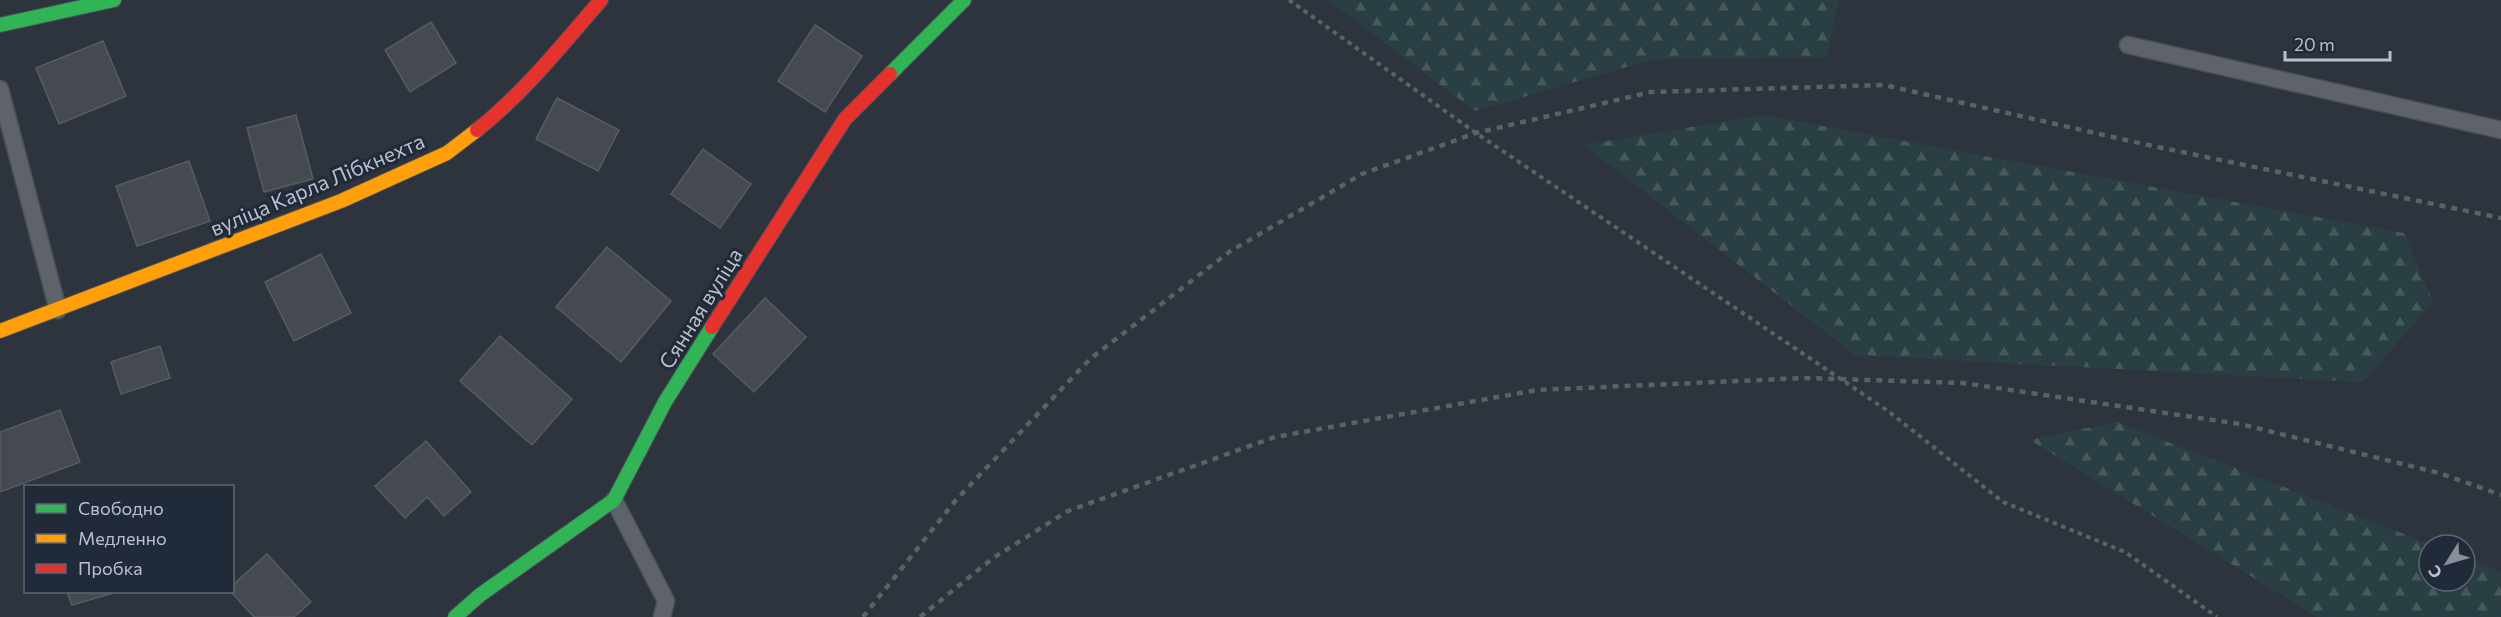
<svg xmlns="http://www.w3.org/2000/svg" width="2501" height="617" font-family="Commissioner,sans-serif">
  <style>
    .forest { fill: url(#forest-firs) }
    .building { fill: #454a51; stroke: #565b64; stroke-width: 1.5 }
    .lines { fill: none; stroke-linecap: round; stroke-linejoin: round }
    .lane-casing { stroke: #4c5057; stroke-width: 19 }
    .fast-casing { stroke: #4c5057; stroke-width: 16 }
    .slow-casing { stroke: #4c5057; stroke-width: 16 }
    .jam-casing { stroke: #4c5057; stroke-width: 16 }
    .path { stroke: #5c6267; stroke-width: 4; stroke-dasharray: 4.5 4.5; stroke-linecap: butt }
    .lane { stroke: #5e636b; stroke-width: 16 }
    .fast { stroke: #30b455; stroke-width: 14 }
    .slow { stroke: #ff9f0a; stroke-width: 14 }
    .jam { stroke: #e5322d; stroke-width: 14 }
    .rail { stroke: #5c6168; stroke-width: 4.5; stroke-dasharray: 6 6; stroke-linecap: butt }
    .labels { text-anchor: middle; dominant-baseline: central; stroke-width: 6; stroke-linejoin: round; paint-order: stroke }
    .street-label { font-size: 21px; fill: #b9c0cd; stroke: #202a38 }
  </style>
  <defs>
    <pattern id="forest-firs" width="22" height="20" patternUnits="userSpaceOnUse" patternTransform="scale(1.5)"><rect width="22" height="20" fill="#2a3f43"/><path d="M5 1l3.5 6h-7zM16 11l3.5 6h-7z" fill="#47595d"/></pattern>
  </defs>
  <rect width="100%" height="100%" fill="#2d343d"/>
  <g class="forest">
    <path d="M1328,0h511l-13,58 -172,1 -179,52z"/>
    <path d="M1763,115l641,118 29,69 -70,80 -508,-27 -271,-210z"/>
    <path d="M2117,422l315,123h-3v36h36v-23l36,14v45h-184l-287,-177z"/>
  </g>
  <g class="building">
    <path d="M431,22l25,41 -46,29 -25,-42z"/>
    <path d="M815,25l47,31 -37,56 -47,-31z"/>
    <path d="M103,41l23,55 -67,28 -23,-56z"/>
    <path d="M557,98l62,32 -21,41 -62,-32z"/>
    <path d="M296,115l17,64 -49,13 -17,-64z"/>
    <path d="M703,149l48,35 -31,44 -49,-34z"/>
    <path d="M189,161l21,60 -73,25 -21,-60z"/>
    <path d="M607,247l64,54 -50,61 -65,-55z"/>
    <path d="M321,254l30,59 -57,28 -29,-59z"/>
    <path d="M765,298l41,39 -52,55 -41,-38z"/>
    <path d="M500,336l72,63 -40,46 -72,-64z"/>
    <path d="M160,346l10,32 -49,16 -10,-32z"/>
    <path d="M60,410l20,52 -80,30v-60z"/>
    <path d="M426,441l45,51 -27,24 -17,-19 -22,21 -30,-32z"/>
    <path d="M267,554l44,48 -17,15h-40l-23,-25 1,-6z"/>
    <path d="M67,592h50l-45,13z"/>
  </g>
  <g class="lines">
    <g class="lane-casing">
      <g id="lane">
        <path d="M2128,45l373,85"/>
        <path d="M0,89l58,221"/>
        <path d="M614,500l52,101 -4,16"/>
      </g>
    </g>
    <g class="fast-casing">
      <g id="fast">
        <path d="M0,25l114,-25"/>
        <path d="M890,74l74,-74"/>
        <path d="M455,617l25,-22 134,-95 51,-98 47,-75"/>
      </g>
    </g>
    <g class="slow-casing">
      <path id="slow" d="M0,331l341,-130 106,-48 30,-23"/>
    </g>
    <g class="jam-casing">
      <g id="jam">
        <path d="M477,130c47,-37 85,-85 124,-130"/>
        <path d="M712,327l133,-208 45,-45"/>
      </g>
    </g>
    <path class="path" d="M1289,0l187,133 412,278 115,91 122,50 92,65"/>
    <use href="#lane" class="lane"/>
    <use href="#fast" class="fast"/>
    <use href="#slow" class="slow"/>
    <use href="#jam" class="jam"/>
    <g class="rail">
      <path d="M863,617l93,-117 134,-141 139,-107 133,-78 114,-41 175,-41 233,-7 264,60 353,73"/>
      <path d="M920,617l73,-59 75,-47 207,-74 262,-47 268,-12 158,5 277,41 199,49 62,22"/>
    </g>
  </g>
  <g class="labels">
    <g class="street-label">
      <text transform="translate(317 184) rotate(-23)">вуліца Карла Лібкнехта</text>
      <text transform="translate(700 308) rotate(-58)">Сянная вуліца</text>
    </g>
  </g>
  <rect x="24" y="485" width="210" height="108" fill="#202a38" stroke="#5d6674" stroke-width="1.5"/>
  <rect x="36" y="504" width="30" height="9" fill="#30b455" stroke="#5d6674" stroke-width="1.5"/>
  <text x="78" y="515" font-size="18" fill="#b9c0cd">Свободно</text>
  <rect x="36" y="534" width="30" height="9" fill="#ff9f0a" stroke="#5d6674" stroke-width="1.5"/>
  <text x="78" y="545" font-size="18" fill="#b9c0cd">Медленно</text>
  <rect x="36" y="564" width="30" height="9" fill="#e5322d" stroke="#5d6674" stroke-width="1.5"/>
  <text x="78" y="575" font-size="18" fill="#b9c0cd">Пробка</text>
  <g transform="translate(2447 563) rotate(233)"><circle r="28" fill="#202a38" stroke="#5d6674" stroke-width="1.5"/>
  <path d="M0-4.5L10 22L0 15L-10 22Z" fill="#888f9b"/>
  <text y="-9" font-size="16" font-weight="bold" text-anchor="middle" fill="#b9c0cd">С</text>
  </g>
  <path d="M2285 51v9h105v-9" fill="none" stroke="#b9c0cd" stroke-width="3"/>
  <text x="2294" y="51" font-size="18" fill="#b9c0cd" stroke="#202a38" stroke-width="4.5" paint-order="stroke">20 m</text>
</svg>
